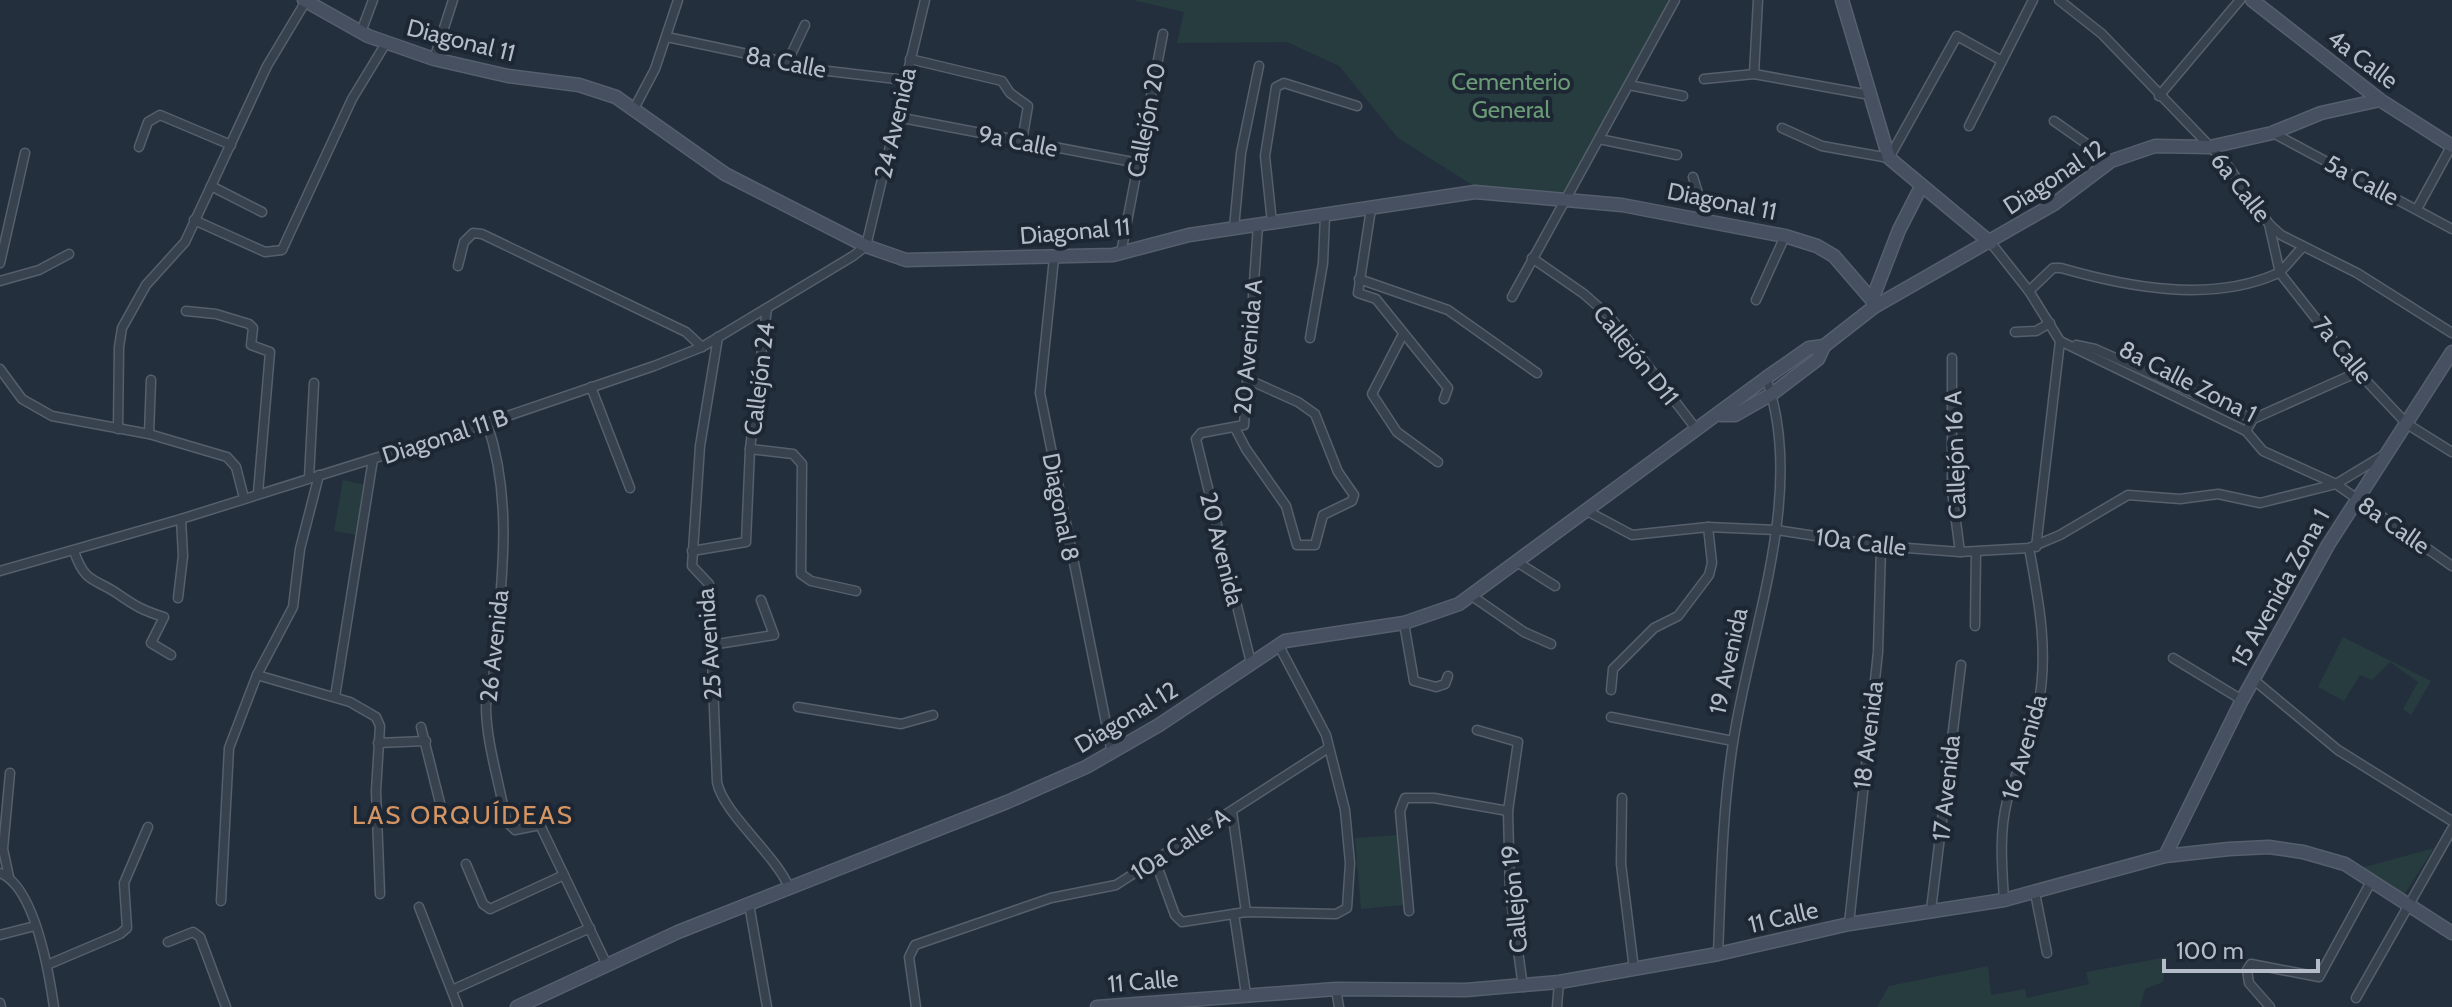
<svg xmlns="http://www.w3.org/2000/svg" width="2452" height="1007" font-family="Cabin,sans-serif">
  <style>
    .green { fill: #263c3f }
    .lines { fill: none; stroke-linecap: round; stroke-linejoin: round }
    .street-casing { stroke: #565f6c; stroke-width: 11 }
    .secondary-casing { stroke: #565f6c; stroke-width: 15 }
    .street { stroke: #38414e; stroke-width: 8 }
    .secondary { stroke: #465061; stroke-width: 12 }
    .labels { text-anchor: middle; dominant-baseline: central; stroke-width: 8; stroke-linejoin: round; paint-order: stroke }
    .street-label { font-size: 24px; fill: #b4bcc9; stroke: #1d2633 }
    .park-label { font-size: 24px; fill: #6b9a76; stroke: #1d2633 }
    .neighbourhood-label { font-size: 26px; letter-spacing: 2px; fill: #d59563; stroke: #1d2633 }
  </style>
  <rect width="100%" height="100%" fill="#242f3e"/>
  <g class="green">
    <path d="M1133,0h538l-106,194 -88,-6 -79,-50 -59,-72 -52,-24 -110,1 7,-31z"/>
    <path d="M343,480l23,5 -9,50 -23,-4z"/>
    <path d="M2343,637l88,44 -20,34 -8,-6 15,-27 -28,-20 -18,18 -12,-5 -16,26 -26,-14z"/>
    <path d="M1398,835l5,70 -42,4 -6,-71z"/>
    <path d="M2434,848l-30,47 -43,-27z"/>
    <path d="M2167,957l-4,25 -18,7 -5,18h-263l12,-21 99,-20 3,29 34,-6 2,9 62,-14 -3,-12z"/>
  </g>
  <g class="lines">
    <g class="street-casing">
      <g id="street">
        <path d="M2059,0l43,34 123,128 44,62 12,11 76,38 95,60"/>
        <path d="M361,32l12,-32"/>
        <path d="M667,37l161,34 77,9"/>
        <path d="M434,59l19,-59"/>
        <path d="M910,59l92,22 8,12 18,13 -6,35"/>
        <path d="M787,63l18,-38"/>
        <path d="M1754,74l4,-74"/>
        <path d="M1704,79l50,-5 116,21"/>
        <path d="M1629,85l54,11"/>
        <path d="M2159,96l81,-96"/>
        <path d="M635,107l20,-38 23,-69"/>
        <path d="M897,117l241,46"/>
        <path d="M2054,121l57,40"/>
        <path d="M1969,126l64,-126"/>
        <path d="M1782,128l40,18 67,12 68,-122 45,25"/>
        <path d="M2273,133l179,96"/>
        <path d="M1599,139l78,16"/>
        <path d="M139,147l9,-25 12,-7 71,30"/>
        <path d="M1693,177l13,42"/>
        <path d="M211,186l51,26"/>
        <path d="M1371,209l-13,84 18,6 72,89 -4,11"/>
        <path d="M2417,209l35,-64"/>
        <path d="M194,220l71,32 17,-2 70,-151 34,-56"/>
        <path d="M1272,223l-7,-67 11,-69 8,-4 73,23"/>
        <path d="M2269,224l11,49 78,99 49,52 45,28"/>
        <path d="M1234,228l7,-75 18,-87"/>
        <path d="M1991,243l38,48 31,50 186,90 17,20 73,33 116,82"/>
        <path d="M1121,253l42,-219"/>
        <path d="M1054,258l-14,135 72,360"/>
        <path d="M1532,258l52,36 27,24 86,112"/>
        <path d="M0,263l25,-110"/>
        <path d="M458,266l6,-24 9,-9 9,1 204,98 16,15"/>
        <path d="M1359,279l89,31 89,63"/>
        <path d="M0,281l39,-11 30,-16"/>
        <path d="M2029,291l24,-23h8c66,19 149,35 215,6 8,-3 18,-19 26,-26"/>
        <path d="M1512,297l163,-297"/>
        <path d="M1756,300l29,-64"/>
        <path d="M186,311l30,3 33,10 4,4 -2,17 19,7 -12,141"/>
        <path d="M2015,332l21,-1 14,-8"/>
        <path d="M1402,336l-30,58 25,38 41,30"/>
        <path d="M718,337l-18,109 -8,120 17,18 8,198c6,31 57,71 72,105"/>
        <path d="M1310,338l13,-75 2,-47"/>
        <path d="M2076,345l19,4 158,70"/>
        <path d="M1952,358v133l8,61"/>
        <path d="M0,369l22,30 30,17 97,18 78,23 9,10 8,31"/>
        <path d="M591,387l39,101"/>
        <path d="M487,423c29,85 12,174 6,260 -1,9 -7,15 -7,23 0,37 14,78 20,115l9,9 25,-5 66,138"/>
        <path d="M1235,428l11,21 40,57 11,39h18l8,-30 29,-14 2,-6 -16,-23 -23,-58 -17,-12 -49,-22"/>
        <path d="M118,429l1,-82 3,-19 24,-43 39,-43 82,-176 39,-65"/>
        <path d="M2246,431l7,-12 105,-47"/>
        <path d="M149,434l2,-54"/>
        <path d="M750,449l43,5 9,10 -1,110 10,7 45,10"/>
        <path d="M309,478l5,-95"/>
        <path d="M1587,511l45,24 76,-8 68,3 105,16 79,6 69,-4 31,-13 68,-40 52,4 38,-5 42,9 76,-19 48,-29"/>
        <path d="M2036,547l24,-206"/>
        <path d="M74,551c11,33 21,27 44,43 17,12 26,17 46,23l-13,26 20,12"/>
        <path d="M692,551l54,-9 4,-93 17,-141"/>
        <path d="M1517,562l38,24"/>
        <path d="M0,571l181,-52 306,-96 167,-57 48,-19 151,-91 13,-10 59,-246"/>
        <path d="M1472,596l52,36 27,12"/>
        <path d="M178,598l5,-42 -2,-37"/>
        <path d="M1404,623l10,58 22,6 9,-3 3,-8"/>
        <path d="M1975,626l1,-74"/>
        <path d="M711,645l63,-10 -13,-35"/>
        <path d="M2173,658l69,42"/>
        <path d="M1251,663l-55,-224 5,-6 43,-8 14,-200"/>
        <path d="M257,675l93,27 26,15 4,9 -4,65 4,103"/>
        <path d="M2254,680l84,70 114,71"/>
        <path d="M1611,690l2,-21 41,-41 24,-12 31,-41 3,-12 -4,-36"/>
        <path d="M335,697l38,-238"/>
        <path d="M798,707l103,17 32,-9"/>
        <path d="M1611,717l122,24"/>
        <path d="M421,727l23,92"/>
        <path d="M1477,730l41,12 -10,69 2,82 13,94"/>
        <path d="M378,743l48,-2"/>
        <path d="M1622,798l-1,66 13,105"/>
        <path d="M1232,811l14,101"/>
        <path d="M1155,860l20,55 7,7 64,-10 90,2 11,-6 3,-45 -5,-53 -19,-75 -48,-91"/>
        <path d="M466,864l17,40 7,5 74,-34"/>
        <path d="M0,873c35,14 49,100 54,134"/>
        <path d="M9,877l-6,-28 7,-76"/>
        <path d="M2035,893l12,60"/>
        <path d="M2004,900c-2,-33 -5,-67 3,-99 9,-31 26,-62 31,-94 11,-54 1,-105 -9,-159"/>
        <path d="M221,901l8,-153 28,-73 36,-68 7,-58 19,-74"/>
        <path d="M749,904l18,103"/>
        <path d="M419,907l39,100"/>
        <path d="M1931,910l30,-245"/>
        <path d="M1409,911l-9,-100 5,-13h29l74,13"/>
        <path d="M1234,914l12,80"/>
        <path d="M1849,924l29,-272 3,-106"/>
        <path d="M0,935l35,-9"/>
        <path d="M168,942l25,-10 7,5 26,70"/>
        <path d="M1718,954c3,-70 4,-141 15,-211 17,-114 74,-251 33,-365"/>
        <path d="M47,965l73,-31 7,-6 -3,-45 24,-56"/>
        <path d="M1336,989l3,18"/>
        <path d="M452,990l138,-62"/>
        <path d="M2356,998l96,-169"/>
        <path d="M0,1003l1,4"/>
        <path d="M916,1007l-7,-50 6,-12 136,-47 65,-13 211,-136"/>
        <path d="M1557,1007l2,-25"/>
        <path d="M2270,1007l-21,-24 -2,-13 4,-6 68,13 53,-97"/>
      </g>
    </g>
    <g class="secondary-casing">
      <g id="secondary">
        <path d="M304,0l64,36 66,23 74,17 71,9 37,12 109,77 141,72 40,14 207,-5 76,-20 286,-43 147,13 163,31 32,10 17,10 38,44 2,7"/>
        <path d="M1842,0l47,158 102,85"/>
        <path d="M2252,0l128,100 72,46"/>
        <path d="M1872,300l27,-70 22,-43"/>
        <path d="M1721,415h14l37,-21 46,-35 6,-13 50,-39 180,-103 57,-43 44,-15 55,1 62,-14 49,-20 59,-13"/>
        <path d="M2165,856l77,-156 86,-155 124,-193"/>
        <path d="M517,1007l161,-75 329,-130 79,-35 73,-42 126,-84 119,-18 55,-19 307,-226 43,-30 15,-2"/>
        <path d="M1097,1007l239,-18 130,1 93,-8 159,-28 131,-30 155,-24 161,-44 64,-7 40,-2 34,5 42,12 107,69"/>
      </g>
    </g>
    <use href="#street" class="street"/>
    <use href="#secondary" class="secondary"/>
  </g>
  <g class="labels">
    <g class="street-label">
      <text transform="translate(461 40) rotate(14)">Diagonal 11</text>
      <text transform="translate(2363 59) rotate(37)">4a Calle</text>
      <text transform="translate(786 62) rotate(11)">8a Calle</text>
      <text transform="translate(1146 120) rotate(-79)">Callejón 20</text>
      <text transform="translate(895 123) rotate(-77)">24 Avenida</text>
      <text transform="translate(1018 141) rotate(11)">9a Calle</text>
      <text transform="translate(2054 177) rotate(-33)">Diagonal 12</text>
      <text transform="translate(2362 180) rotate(28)">5a Calle</text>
      <text transform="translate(2241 187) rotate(52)">6a Calle</text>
      <text transform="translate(1722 201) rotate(11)">Diagonal 11</text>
      <text transform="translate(1075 231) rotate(-5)">Diagonal 11</text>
      <text transform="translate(1248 347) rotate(-85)">20 Avenida A</text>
      <text transform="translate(2343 350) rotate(51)">7a Calle</text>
      <text transform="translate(1636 355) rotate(51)">Callejón D11</text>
      <text transform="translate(759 379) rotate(-83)">Callejón 24</text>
      <text transform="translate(2188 381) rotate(27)">8a Calle Zona 1</text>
      <text transform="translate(445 436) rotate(-18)">Diagonal 11 B</text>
      <text transform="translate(1955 455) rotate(-92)">Callejón 16 A</text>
      <text transform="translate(1061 507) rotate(79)">Diagonal 8</text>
      <text transform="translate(2394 525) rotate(35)">8a Calle</text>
      <text transform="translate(1861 542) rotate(7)">10a Calle</text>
      <text transform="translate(1222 549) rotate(76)">20 Avenida</text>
      <text transform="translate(2280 588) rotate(-61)">15 Avenida Zona 1</text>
      <text transform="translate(709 644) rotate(-94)">25 Avenida</text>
      <text transform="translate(494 646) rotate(-84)">26 Avenida</text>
      <text transform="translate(1728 661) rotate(-78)">19 Avenida</text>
      <text transform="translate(1126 717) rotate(-31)">Diagonal 12</text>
      <text transform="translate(1868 735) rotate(-83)">18 Avenida</text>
      <text transform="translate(2024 747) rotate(-74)">16 Avenida</text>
      <text transform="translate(1946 788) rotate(-84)">17 Avenida</text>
      <text transform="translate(1180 844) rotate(-33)">10a Calle A</text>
      <text transform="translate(1514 899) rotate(-95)">Callejón 19</text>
      <text transform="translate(1783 917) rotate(-13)">11 Calle</text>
      <text transform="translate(1143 981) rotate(-5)">11 Calle</text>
    </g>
    <g class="park-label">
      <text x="1511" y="81">Cementerio<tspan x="1511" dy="28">General</tspan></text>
    </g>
    <g class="neighbourhood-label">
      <text x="463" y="815">LAS ORQUÍDEAS</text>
    </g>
  </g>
  <path d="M2164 959v12h154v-12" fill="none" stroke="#b4bcc9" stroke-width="4"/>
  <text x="2176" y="959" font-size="24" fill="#b4bcc9" stroke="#1d2633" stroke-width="6" paint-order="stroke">100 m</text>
</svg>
